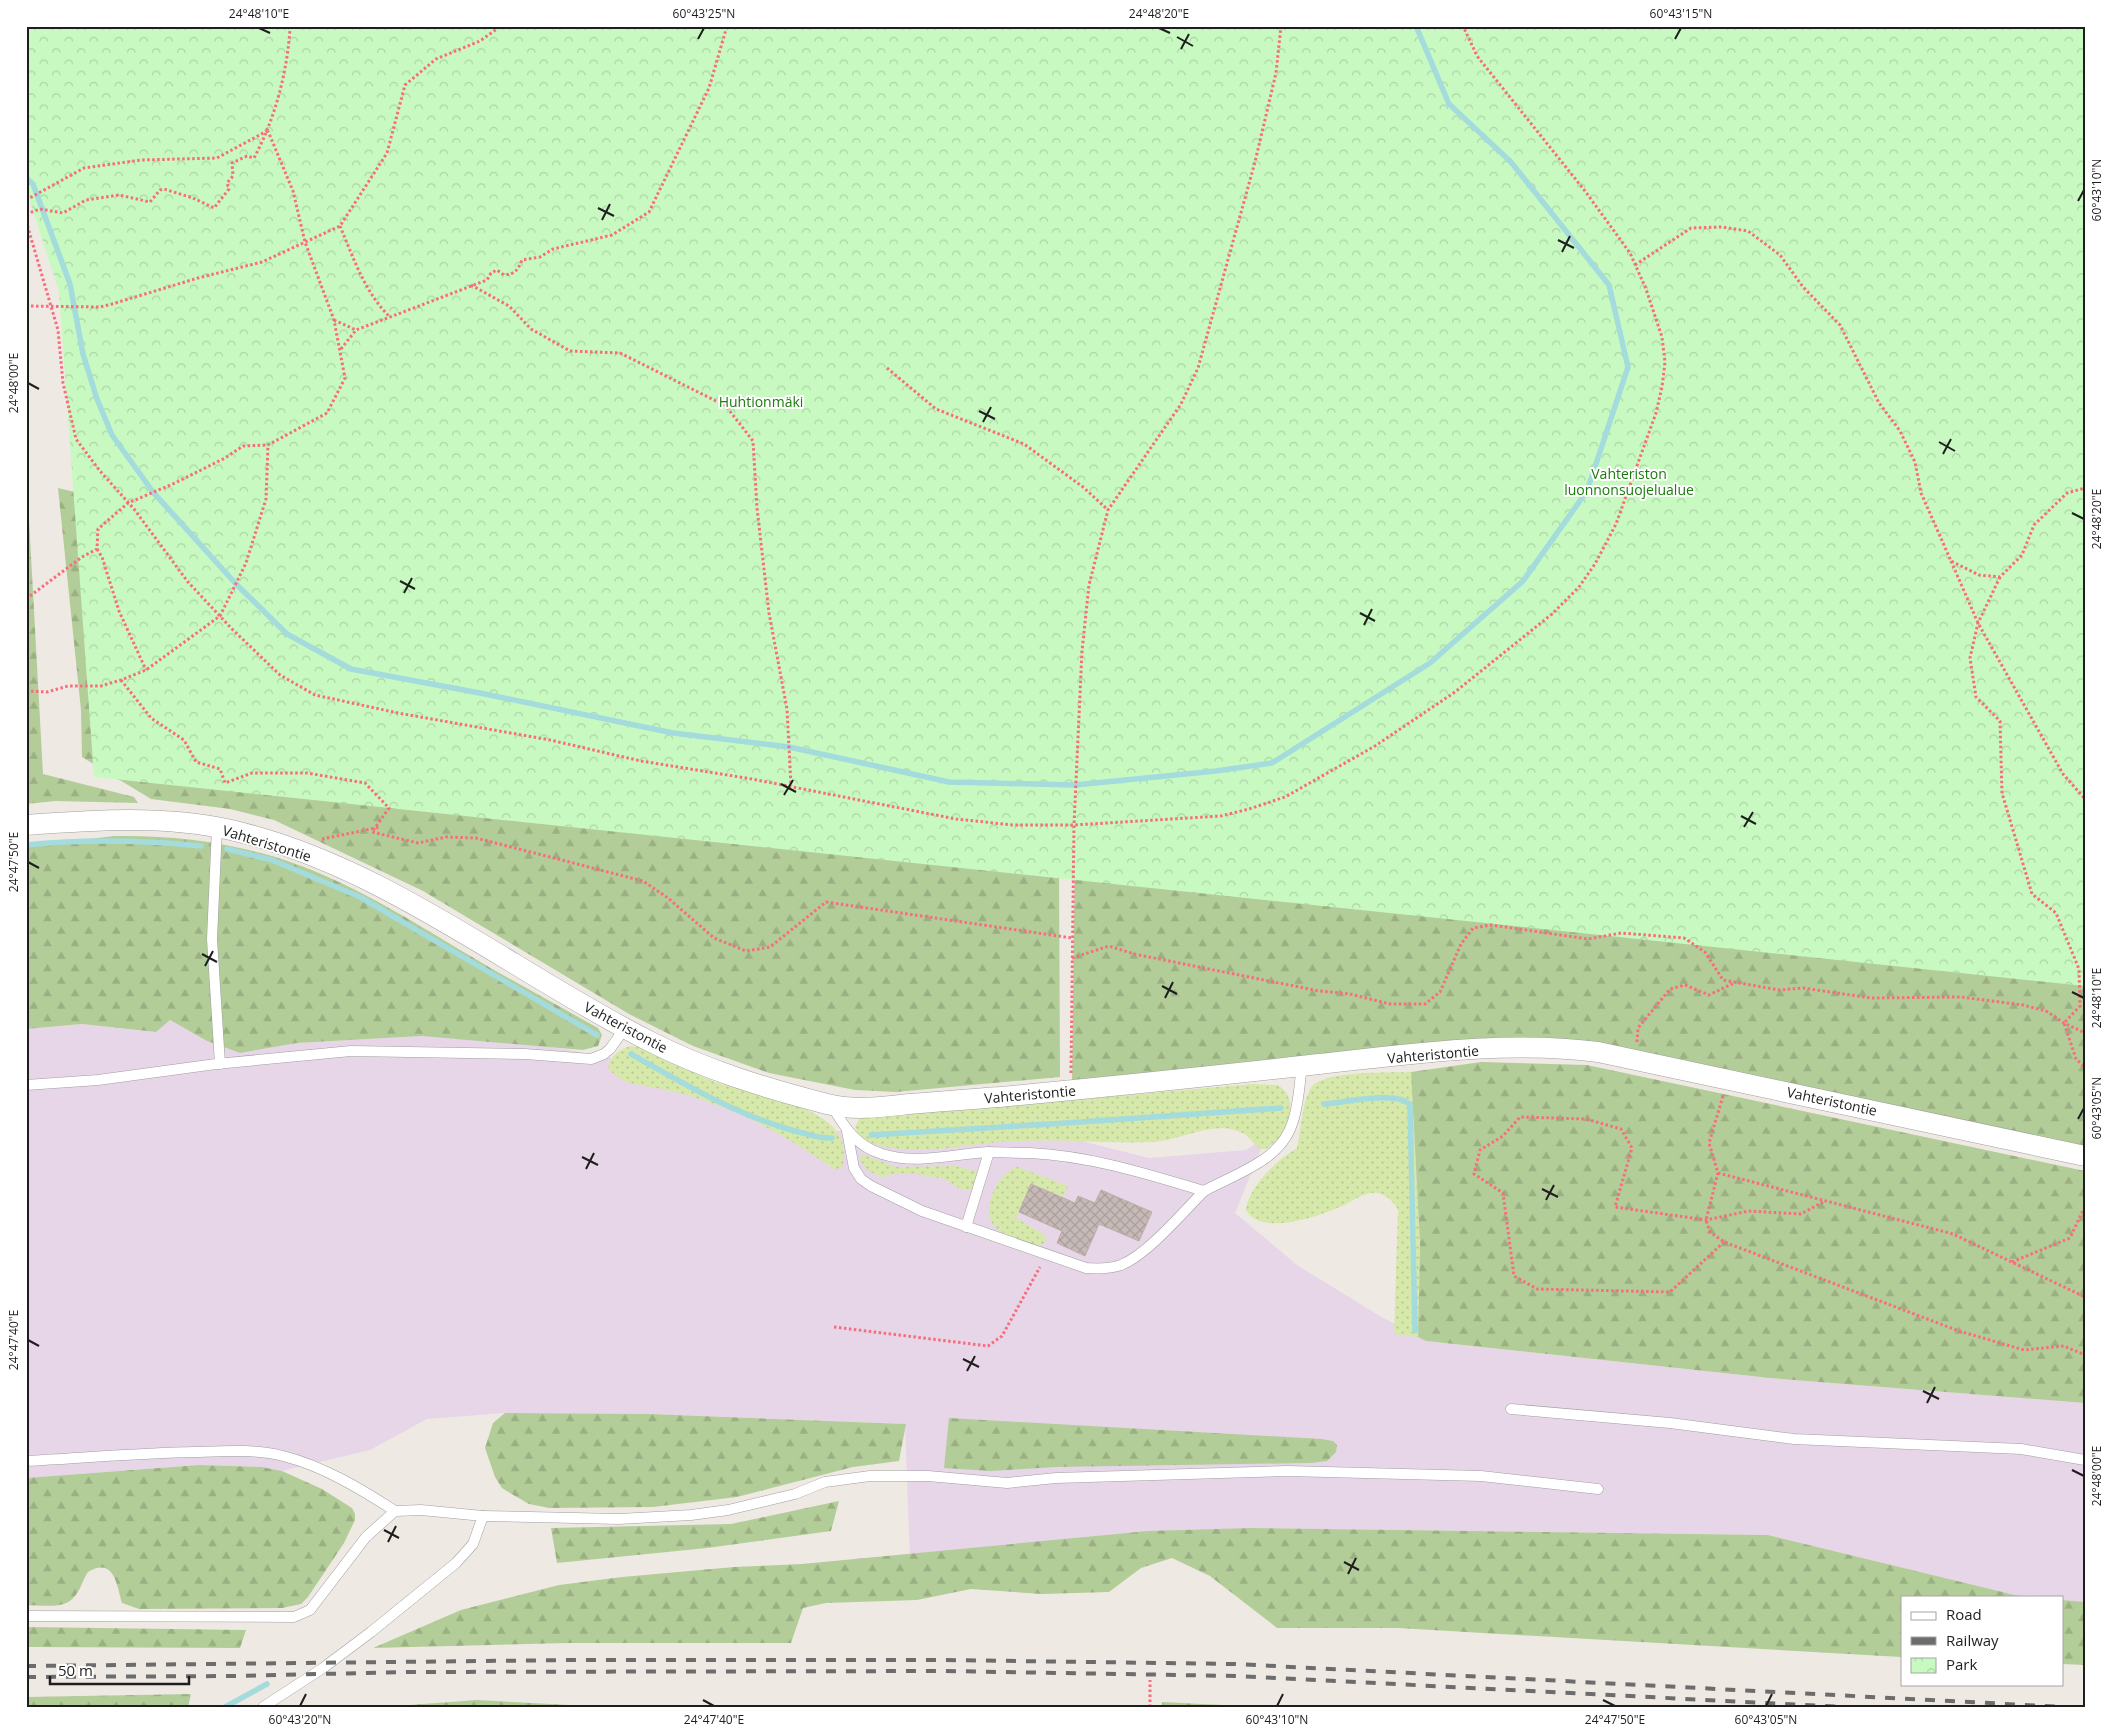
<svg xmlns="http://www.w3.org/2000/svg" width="2111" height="1733" font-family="'Open Sans',sans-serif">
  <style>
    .railway { fill: #e7d6e8 }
    .grass { fill: url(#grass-dots) }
    .forest { fill: url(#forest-firs) }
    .park { fill: url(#park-crowns) }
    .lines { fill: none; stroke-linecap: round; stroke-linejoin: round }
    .stream { stroke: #a4dbdc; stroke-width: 5.5 }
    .building { fill: url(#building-cross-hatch); stroke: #c0aca6 }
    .service-casing { stroke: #9f9f9f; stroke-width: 11 }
    .minor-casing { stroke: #9f9f9f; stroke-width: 21 }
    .path { stroke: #f86c7b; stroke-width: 3; stroke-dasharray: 2.5 2.5; stroke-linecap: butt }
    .service { stroke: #fff; stroke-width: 10 }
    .minor { stroke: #fff; stroke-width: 20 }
    .rail { stroke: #6c6c6c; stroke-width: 4; stroke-dasharray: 10 10; stroke-linecap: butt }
    .ticks { fill: none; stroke: #1e1e1e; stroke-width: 2 }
    .labels { text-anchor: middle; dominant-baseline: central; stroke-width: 4; stroke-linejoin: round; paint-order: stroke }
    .park-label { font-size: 14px; fill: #1b7b0d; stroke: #fff }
    .street-label { font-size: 14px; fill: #1e1e1e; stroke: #fff }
    .neatline { fill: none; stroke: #1e1e1e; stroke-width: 2 }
    .ticks-label { font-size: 12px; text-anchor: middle; fill: #1e1e1e }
  </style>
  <defs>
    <pattern id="grass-dots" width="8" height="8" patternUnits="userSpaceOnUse" patternTransform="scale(1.25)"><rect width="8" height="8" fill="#d6e8aa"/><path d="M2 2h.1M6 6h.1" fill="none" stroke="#b7c792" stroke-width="1.8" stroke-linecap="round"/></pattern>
    <pattern id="forest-firs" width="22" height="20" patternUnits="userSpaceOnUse" patternTransform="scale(1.25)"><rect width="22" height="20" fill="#b3cd99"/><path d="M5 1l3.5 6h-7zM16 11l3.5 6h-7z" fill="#9ab083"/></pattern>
    <pattern id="park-crowns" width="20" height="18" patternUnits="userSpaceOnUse" patternTransform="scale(1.25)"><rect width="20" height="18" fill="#c8f9c1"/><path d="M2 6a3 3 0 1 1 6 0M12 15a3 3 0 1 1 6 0" fill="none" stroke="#abd5a5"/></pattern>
    <pattern id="building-cross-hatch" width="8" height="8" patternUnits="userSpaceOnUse" patternTransform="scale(1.25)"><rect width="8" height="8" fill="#c6bab7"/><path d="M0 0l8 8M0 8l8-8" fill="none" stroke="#aa9f9d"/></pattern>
  </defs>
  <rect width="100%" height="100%" fill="#efe9e4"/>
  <path class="railway" d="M170,1020l37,21 33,12 57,-10 125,-7 101,7 47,7 89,18 138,62 269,7 83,21 97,-8 20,-13 -31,76 62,52 81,50 48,26 344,37 315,25v202l-23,-3v-5l-47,-2 -247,-60 -517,-7 -341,30 -5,-134 -255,-10 -145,-1 -78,6 -57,31 -88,21 -20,-4 -63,-2 -173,13v-449l56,-5 73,8z"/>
  <g class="grass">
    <path d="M632,1046c28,5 55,25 81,35 38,15 148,24 129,86l-7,3c-42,-30 -86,-55 -135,-71 -24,-9 -50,-11 -74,-17l-15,-10 -3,-5c3,-12 13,-19 24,-21z"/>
    <path d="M1411,1072l9,172 -2,93 -24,-3 4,-124c-4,-8 -11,-15 -20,-17 -14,-2 -24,8 -36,13 -22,10 -81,31 -96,4 1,-22 33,-52 51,-62 4,-16 5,-46 14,-60 11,-18 78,-15 100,-16z"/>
    <path d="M1252,1084l26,1c25,16 8,51 -12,64h-6c-5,-4 -9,-10 -14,-14 -29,-18 -63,5 -92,7 -50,2 -101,-4 -152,0 -36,2 -73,12 -109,6 -13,-1 -35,-7 -38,-21l6,-11 62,-3z"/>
    <path d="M862,1154l34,13 60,-1 22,6 -5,18 -13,-1 -15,-10 -35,-6h-11l-17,4 -14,-6 -8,-11z"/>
    <path d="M1018,1167l50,19 -5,11 -32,-13 -15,34 30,18v5l-4,4c-14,1 -46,-11 -51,-24 -7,-19 8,-50 27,-54z"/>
  </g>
  <g class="forest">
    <path d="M2085,26v1123l-501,-107 -512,41 3,-241z"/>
    <path d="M26,465l17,309 91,23 4,6 -82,-2 -30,3z"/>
    <path d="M58,488l21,5 980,370 1,214 -164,15 -41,-2 -86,-17 -76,-27 -64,-32 -206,-123 -149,-71 -44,-11 -79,-10 -69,-42 -1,-47z"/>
    <path d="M114,836c49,-1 100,4 147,17 73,19 141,62 206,101 40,24 81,46 122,69l9,5 4,7 -4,11 -15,4 -161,-14 -125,7 -57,10 -33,-12 -37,-21 -14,12 -74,-8 -56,5v-182z"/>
    <path d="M1481,1062l106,3 498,106v232l-315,-25 -344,-37 -8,-4 2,-93 -9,-172z"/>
    <path d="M505,1413l145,1 256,10 -7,37 -46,6 -116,30 -84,10 -104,1 -20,-4 -14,-8 -13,-8 -7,-11 -10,-29 8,-25z"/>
    <path d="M949,1418l373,21 11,2 4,4 -1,7 -9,9 -17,2 -254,4 -65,4 -47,-3z"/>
    <path d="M199,1465l63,2 20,4 40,18 30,19 3,6v6l-11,23 -36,54 -7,7 -19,4 -143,1 -17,-6c-5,-16 -7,-47 -34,-31 -5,7 -7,17 -13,24 -10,14 -33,9 -49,9v-127z"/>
    <path d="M839,1501l-8,30 -124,17 -150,15 -6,-35 180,-4z"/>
    <path d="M1251,1528l517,7 247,60 17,2h-130l-1,60 -503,-29h-121l-67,-52 -38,-18 -31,10 -32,24 -67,2 -71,-5 -54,11 -91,3 -23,5 -12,35h-224l-194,5 88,-38 98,-25 63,-8 112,-10 68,-3 346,-33z"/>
    <path d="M2062,1600l23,2v63l-23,-1z"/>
    <path d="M26,1627l220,3 -6,18 -214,-1z"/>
    <path d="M191,1694l-3,13h-162v-10z"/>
    <path d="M477,1700l130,7h-224z"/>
    <path d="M1162,1702l100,5h-100z"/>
  </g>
  <path class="park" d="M26,26h2059v960l-1991,-209 -35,-485 -33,-103z"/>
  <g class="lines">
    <g class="stream">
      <path d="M26,178l7,6 37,100 13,70 14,45 15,36 41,57 83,92 51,50 64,35 129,24 193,40 116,14 160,35 126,3 141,-14 56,-8 158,-100 93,-82 64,-90 41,-124 -19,-82 -98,-123 -62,-58 -33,-78"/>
      <path d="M26,845c59,-6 116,-5 175,1"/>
      <path d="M227,849l45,11 88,37 237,138"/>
      <path d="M631,1054c53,30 109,63 168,78 13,3 20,7 33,6"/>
      <path d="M1324,1104c19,-1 74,-14 86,1l5,226"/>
      <path d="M871,1135c137,-8 273,-17 410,-27"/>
      <path d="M225,1707l42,-23"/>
    </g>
  </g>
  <path class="building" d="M1031,1184l44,19 3,-7 17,7 6,-13 51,22 -13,29 -40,-17 -14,32 -28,-13 5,-12 -43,-19z"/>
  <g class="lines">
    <g class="service-casing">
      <g id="service">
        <path d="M217,827l-5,112 8,125"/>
        <path d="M26,1085l72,-5 118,-16 135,-13 174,3 66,5 13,-5 6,-5 15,-21"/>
        <path d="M832,1106c13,22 24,40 50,48 34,11 72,0 106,-2 14,0 28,1 42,1 61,3 117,21 174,38 31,-17 76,-30 88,-67 7,-18 7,-39 10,-58"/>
        <path d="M847,1131l7,37 7,11 10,7 51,25 164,57c12,1 23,1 35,-3 27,-11 62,-53 83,-74"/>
        <path d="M966,1227l23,-75"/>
        <path d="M1511,1409l159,14 124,16 227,10 64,11"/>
        <path d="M26,1461c57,-3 114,-8 170,-9 29,-1 59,-3 87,4 40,10 78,33 112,55"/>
        <path d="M26,1616l268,1 16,-7 56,-73 29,-26 26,-1 62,6"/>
        <path d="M263,1707l60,-39 48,-36 85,-69 17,-19 10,-28 136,3 72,-4 37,-5 67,-16 30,-12 45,-6h58l79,7 49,-5 231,-7 194,5 117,13"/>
      </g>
    </g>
    <g class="minor-casing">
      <path id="minor" d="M26,825c69,-5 138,-10 205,5 154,36 280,141 418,211 57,29 116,47 178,63 27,7 55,3 82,0 30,-2 60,-5 91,-7 106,-10 213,-21 319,-33 92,-10 187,-24 279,-12l487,104"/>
    </g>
    <g class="path">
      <path d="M26,200l58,-32 57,-8 76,-2 50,-27"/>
      <path d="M26,214l14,-5 23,4 23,-13 33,-5 31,7 10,-12 4,-1 29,9 21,10 15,-19 -2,-6 6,-7 -1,-13 15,-7 7,2c21,-39 33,-85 36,-129l-2,-3"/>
      <path d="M26,221l32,109 5,53 13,56 24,32 34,38 54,73 44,47 48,46 35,20 83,18 152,27 91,21 111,18 204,40 57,6h61l147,-9 28,-7 36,-12 90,-51 80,-54 97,-78 27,-27 16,-23 21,-40 40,-111 6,-26 3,-25 -3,-25 -16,-48 -16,-36 -45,-62 -108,-135 -14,-30"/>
      <path d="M340,226c13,31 25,67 50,91"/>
      <path d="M1635,265l56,-37 31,-1 26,4 32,24 23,32 37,38 39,78 21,28 15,31 6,31 30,68 28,14 21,2 22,-22 12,-30 33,-32 18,-5"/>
      <path d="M471,285l38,21 22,23 39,22 50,2 106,53 27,35 4,67 12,105 18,96 4,77"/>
      <path d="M26,306l74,1 12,-3 86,-26 64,-16 78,-36 47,-73 18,-68 31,-26 44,-18 21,-15"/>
      <path d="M334,320l22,10"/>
      <path d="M341,349l15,-19 131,-50 4,-7 6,-3 7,5c11,-1 14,-5 18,-15l18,-3 13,-8 59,-14 37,-23 60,-124 18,-62"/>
      <path d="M887,368l49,41 88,35 59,43 25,23"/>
      <path d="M97,549l5,8 17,54 27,59"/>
      <path d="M1951,561l27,62 85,151 22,25"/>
      <path d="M2000,577l-22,46 -8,35 6,39 24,24 2,72 30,101 24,19 23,56 1,37 -16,17 12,36 9,8"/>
      <path d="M26,599l56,-42 15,-8 1,-20 30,-26 47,-20 50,-25 18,-12 25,-1"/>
      <path d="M121,680l30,38 33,22 12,22 24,7 5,14 27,-10h55l58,10 24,25 -17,24 46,11 28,-6 30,1 167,43 25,17 46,40 32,13 24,-4 56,-45 246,36"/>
      <path d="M26,691l21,1 21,-6h33l20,-6 25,-10 74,-54 26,-53 20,-64 2,-54 59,-32 18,-35 -11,-58 -29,-78 -12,-51 -25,-60"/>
      <path d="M322,839l58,-12"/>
      <path d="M1072,958l37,-12 25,8 185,37 31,3 40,10h35l15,-12 21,-48 12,-16 18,-3 97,14 33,-6 63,5 21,14 18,28 56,10 24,-2 68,10 90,-1 62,8 23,6 18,12 21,10"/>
      <path d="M1637,1042l1,-14 32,-39 15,-4 24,10 25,-12"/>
      <path d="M1071,1073l3,-248 8,-174 7,-66 19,-75 73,-106 17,-36 57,-206 21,-89 5,-47"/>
      <path d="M1723,1096l-14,47 9,30 -12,47 4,12 14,10 235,89 65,19 40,-4 21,9"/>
      <path d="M1718,1173l235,61 132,63"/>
      <path d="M1724,1242l-54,50 -133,-3 -23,-13 -11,-83 -29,-19 6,-24 23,-14 17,-19 66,2 35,10 11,19 -17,59 91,13 43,-9 52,3 22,-12"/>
      <path d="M2012,1262l58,-24 15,-32"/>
      <path d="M834,1327l154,19 14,-10 38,-69"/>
      <path d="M1150,1707v-27"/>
    </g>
    <use href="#service" class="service"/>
    <use href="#minor" class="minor"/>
    <g class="rail">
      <path d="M26,1666l550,-6h368l291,4 830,43"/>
      <path d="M26,1677l208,-1 172,-4 538,-1 293,5 607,31"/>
    </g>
  </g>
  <path class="ticks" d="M259,28l11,5M1159,28l11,5M1177,37l16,9M698,39l6,-11M1675,39l6,-11M1181,49l8,-15M2078,201l6,-11M598,208l16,8M602,220l8,-16M1558,240l16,8M1562,252l8,-16M28,383l11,6M979,411l16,8M983,422l8,-15M1939,442l16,9M1943,454l8,-15M2072,513l12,6M400,581l15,8M404,593l8,-15M1360,613l15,8M1364,625l8,-16M781,784l15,8M784,795l9,-15M1741,816l15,8M1744,827l9,-15M28,862l11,6M202,954l15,8M205,966l8,-15M1162,986l15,8M2072,992l12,6M1165,998l8,-16M2078,1119l6,-11M582,1157l16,8M586,1169l8,-16M1542,1189l16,8M1546,1200l8,-15M28,1340l11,6M963,1359l16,8M967,1371l8,-15M1923,1391l16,8M1927,1403l8,-16M2072,1470l12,6M384,1530l15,8M388,1542l8,-16M1344,1562l15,8M1348,1574l8,-16M703,1700l11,6M1603,1700l12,6M300,1706l6,-12M1277,1706l6,-12M1766,1706l6,-12"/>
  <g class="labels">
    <g class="park-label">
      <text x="761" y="401">Huhtionmäki</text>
      <text x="1629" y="473">Vahteriston<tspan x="1629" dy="16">luonnonsuojelualue</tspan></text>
    </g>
    <g class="street-label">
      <text transform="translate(267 843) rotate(17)">Vahteristontie</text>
      <text transform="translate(626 1027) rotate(28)">Vahteristontie</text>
      <text transform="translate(1433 1054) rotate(-5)">Vahteristontie</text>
      <text transform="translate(1030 1094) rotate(-5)">Vahteristontie</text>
      <text transform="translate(1832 1101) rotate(12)">Vahteristontie</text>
    </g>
  </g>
  <rect width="2111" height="1733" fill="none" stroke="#ffffff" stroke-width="55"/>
  <rect x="1901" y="1596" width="162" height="90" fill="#ffffff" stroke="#a5a5a5"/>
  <rect x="1911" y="1612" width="25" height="8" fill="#ffffff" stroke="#a5a5a5"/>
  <text x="1946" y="1620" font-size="15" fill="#1e1e1e">Road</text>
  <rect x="1911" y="1637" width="25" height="8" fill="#6c6c6c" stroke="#a5a5a5"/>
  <text x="1946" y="1646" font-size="15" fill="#1e1e1e">Railway</text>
  <rect x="1911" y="1658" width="25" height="15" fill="url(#park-crowns)" stroke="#a5a5a5"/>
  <text x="1946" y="1670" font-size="15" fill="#1e1e1e">Park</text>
  <path d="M50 1676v8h139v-8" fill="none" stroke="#1e1e1e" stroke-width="2.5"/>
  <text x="58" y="1676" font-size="15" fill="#1e1e1e" stroke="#ffffff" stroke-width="4" paint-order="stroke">50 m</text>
  <rect x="28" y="28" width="2056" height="1678" class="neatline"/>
  <g class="ticks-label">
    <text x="259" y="18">24°48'10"E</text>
    <text x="704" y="18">60°43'25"N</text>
    <text x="1159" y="18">24°48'20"E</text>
    <text x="1681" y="18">60°43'15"N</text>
    <text transform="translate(2097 190) rotate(-90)" y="4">60°43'10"N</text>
    <text transform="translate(14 383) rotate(-90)" y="4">24°48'00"E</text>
    <text transform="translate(2097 519) rotate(-90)" y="4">24°48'20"E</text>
    <text transform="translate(14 862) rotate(-90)" y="4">24°47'50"E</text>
    <text transform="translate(2097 998) rotate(-90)" y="4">24°48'10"E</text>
    <text transform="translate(2097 1108) rotate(-90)" y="4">60°43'05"N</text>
    <text transform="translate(14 1340) rotate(-90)" y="4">24°47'40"E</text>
    <text transform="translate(2097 1476) rotate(-90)" y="4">24°48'00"E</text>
    <text x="300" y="1724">60°43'20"N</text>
    <text x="714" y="1724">24°47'40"E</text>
    <text x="1277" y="1724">60°43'10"N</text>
    <text x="1615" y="1724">24°47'50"E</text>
    <text x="1766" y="1724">60°43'05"N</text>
  </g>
</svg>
